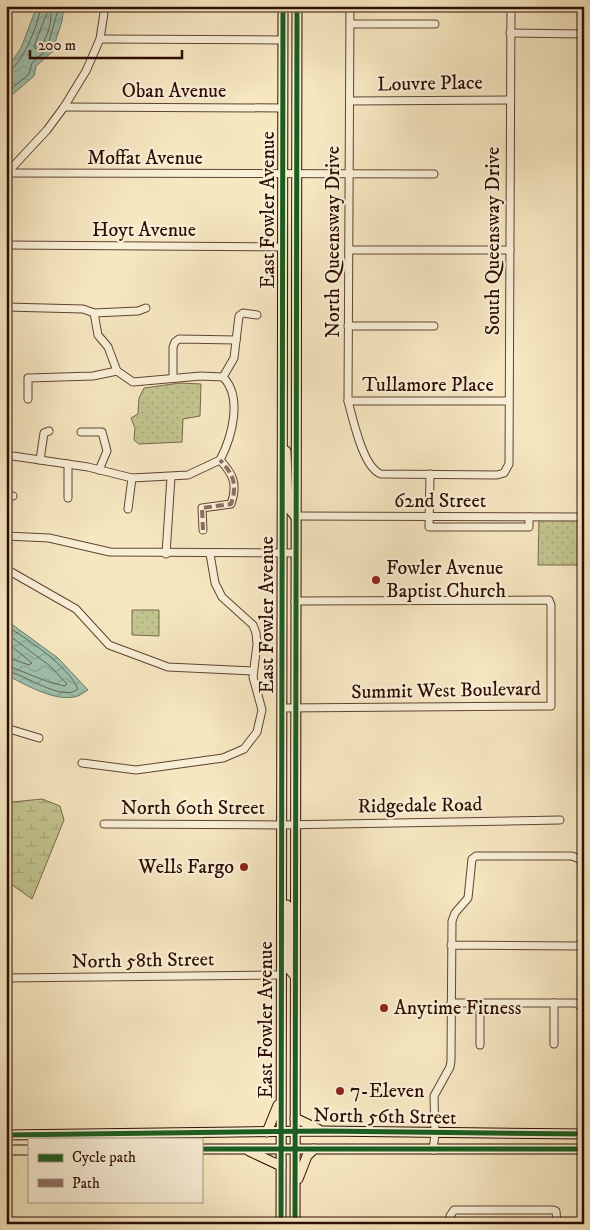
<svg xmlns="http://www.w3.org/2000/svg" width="590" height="1230" font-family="'IM FELL DW Pica',serif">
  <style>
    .wetland { fill: url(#wetland-marsh); stroke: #786849 }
    .park { fill: url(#park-dots); stroke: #786849 }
    .water { fill: url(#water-waves); stroke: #717969 }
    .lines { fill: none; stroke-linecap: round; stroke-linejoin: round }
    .shore { stroke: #666758; stroke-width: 1 }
    .minor-casing { stroke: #5f4432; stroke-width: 9 }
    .major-casing { stroke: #2d0d03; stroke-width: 11 }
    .minor { stroke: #f9efd7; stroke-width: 7 }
    .major { stroke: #f6e7c1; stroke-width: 9 }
    .quiet { stroke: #8d6e63; stroke-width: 4; stroke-dasharray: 8 4; stroke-linecap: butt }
    .cycleway-casing { stroke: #f9efd7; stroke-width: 8 }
    .cycleway { stroke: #1b5e20; stroke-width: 5 }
    .poi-dot { fill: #8f2418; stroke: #f9efd7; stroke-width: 2 }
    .labels { text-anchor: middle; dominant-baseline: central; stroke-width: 4.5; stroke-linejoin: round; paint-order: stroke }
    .street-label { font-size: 20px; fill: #2d0d03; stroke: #f9efd7 }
    .poi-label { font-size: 20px; fill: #2d0d03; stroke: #f9efd7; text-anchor: start }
  </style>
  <defs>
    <pattern id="wetland-marsh" width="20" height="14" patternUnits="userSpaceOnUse" patternTransform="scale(1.25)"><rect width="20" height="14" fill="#c2c48f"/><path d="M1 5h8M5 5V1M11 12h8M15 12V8" fill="none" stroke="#a7a77a"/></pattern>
    <pattern id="park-dots" width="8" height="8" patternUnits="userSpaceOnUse" patternTransform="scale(1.25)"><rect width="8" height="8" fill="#c2c48f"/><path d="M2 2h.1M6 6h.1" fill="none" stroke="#a7a77a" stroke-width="1.8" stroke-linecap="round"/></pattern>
    <pattern id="water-waves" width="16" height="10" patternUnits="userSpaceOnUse" patternTransform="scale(1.25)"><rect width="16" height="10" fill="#9ec1ad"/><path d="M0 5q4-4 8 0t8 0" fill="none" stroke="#88a593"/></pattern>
  </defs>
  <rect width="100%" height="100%" fill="#f6e7c1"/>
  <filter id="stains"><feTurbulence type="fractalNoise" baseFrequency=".004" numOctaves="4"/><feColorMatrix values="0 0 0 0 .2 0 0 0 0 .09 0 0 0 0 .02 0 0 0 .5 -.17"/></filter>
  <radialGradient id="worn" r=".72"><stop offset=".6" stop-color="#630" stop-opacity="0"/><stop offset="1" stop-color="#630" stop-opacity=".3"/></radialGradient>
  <path class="wetland" d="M42,799l18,7 4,14 -32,79 -21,-15 -4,-7 5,-16 -6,-10v-45l6,-4z"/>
  <g class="park">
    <path d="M180,383l21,1 -1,32 -17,3 -1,23 -43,2 -5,-4 1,-12 -4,-10 7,-4 1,-16 5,-10z"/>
    <path d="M539,520h45v45h-46z"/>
    <path d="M132,610h27v26l-27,-1z"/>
  </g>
  <g class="water">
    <path d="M37,6h27l-2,15 -10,31 -16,14 -2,10 -28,24v-30l15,-22z"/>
    <path d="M6,620l52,38 30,32c-5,3 -10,7 -14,7 -22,4 -49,-13 -68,-22z"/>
  </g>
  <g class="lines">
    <g class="shore">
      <path d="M50,11c4,9 -5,35 -14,38l-2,-3 13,-33z"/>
      <path d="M6,72c15,-2 34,-52 35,-66"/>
      <path d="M6,93l23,-19 3,-11 15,-14 12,-43"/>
      <path d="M6,626c22,13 62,40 72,63 -16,14 -54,-16 -72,-18"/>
      <path d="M6,633l44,33 17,18 -3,2 -18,-5 -40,-16"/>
      <path d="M6,642l26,21 -3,2 -23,-8"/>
    </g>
    <g class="minor-casing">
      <g id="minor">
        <path d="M350,6l-2,395c5,18 15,67 33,73l116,1 7,-2 5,-9 2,-458"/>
        <path d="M350,24h85"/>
        <path d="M510,33l74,1"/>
        <path d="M100,39l183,1"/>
        <path d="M350,101l159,-1"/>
        <path d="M64,107l219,1"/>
        <path d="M7,173l427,1"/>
        <path d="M6,174l41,-44 17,-23 22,-36 14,-32 5,-33"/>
        <path d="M6,245l277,2"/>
        <path d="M349,250h161"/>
        <path d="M6,307l77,2 11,4 4,22 10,12 9,24 16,11 68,-6 22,1c20,20 9,60 -3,83l-32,15 -56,3 -44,-11 -82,-12"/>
        <path d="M94,313l44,-2 8,-3"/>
        <path d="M348,326h86"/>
        <path d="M223,377l11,-19 5,-42 4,-3 14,2"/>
        <path d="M173,378v-31l2,-5 4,-3 57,1"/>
        <path d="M28,399v-21l65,-2 24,-5"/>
        <path d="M348,401h160"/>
        <path d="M81,432h21l5,19 -8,19"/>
        <path d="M40,460l4,-27 5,-2"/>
        <path d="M68,464v34"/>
        <path d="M430,474l-1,53h100v-10"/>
        <path d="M6,496h7"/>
        <path d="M128,509l4,-31"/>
        <path d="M295,516l289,1"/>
        <path d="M203,530l-1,-22 29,-4c7,-20 2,-30 -11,-44"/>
        <path d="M6,536l43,2 61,14 186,1"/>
        <path d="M166,554l5,-77"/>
        <path d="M6,569l70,40 33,36 59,22 85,4"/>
        <path d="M282,708l269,-2v-101l-2,-5 -254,1"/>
        <path d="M6,728l33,10"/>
        <path d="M82,763l54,7 87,-12 21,-9 13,-17 5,-22 -9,-33 4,-33 -1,-11 -3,-8 -31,-28 -7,-14 -5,-29"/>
        <path d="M104,824l177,1 279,-5"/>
        <path d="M6,978l275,-3"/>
        <path d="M451,1003h125l8,5"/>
        <path d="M480,1003v42"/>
        <path d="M554,1044v-41"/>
        <path d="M584,1050v39"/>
        <path d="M433,1150l2,-16 -1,-38 16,-29 1,-6 1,-140 3,-8 13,-15 4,-39 4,-3h96l10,4 1,78 -2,6 -4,2 -126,-1"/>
        <path d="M450,1224v-8l4,-6h99l3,1 1,13"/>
      </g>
    </g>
    <g class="major-casing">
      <g id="major">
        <path d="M286,451l2,56 7,9"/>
        <path d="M287,905l2,64 6,7"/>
        <path d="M295,1118l23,11"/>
        <path d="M267,1132l11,-27"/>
        <path d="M6,1135l317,-4 261,3"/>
        <path d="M201,1149h383"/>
        <path d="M6,1150h23"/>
        <path d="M249,1151l32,15"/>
        <path d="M298,1179l9,-23 7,-7"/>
        <path d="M281,1224l2,-1218"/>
        <path d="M295,1224l2,-1218"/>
      </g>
    </g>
    <use href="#minor" class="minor"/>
    <use href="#major" class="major"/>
    <path class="quiet" d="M203,530l-1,-22 29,-4c7,-20 2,-30 -11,-44"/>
    <g class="cycleway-casing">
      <g id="cycleway">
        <path d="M6,1135l317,-4 261,3"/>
        <path d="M201,1149h383"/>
        <path d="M281,1224l2,-1218"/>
        <path d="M295,1224l2,-1218"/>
      </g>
    </g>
    <use href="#cycleway" class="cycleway"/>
  </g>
  <g class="poi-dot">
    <circle cx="376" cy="580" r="5"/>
    <circle cx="244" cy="867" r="5"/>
    <circle cx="384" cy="1008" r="5"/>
    <circle cx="340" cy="1091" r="5"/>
  </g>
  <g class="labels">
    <g class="street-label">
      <text transform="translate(430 84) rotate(-1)">Louvre Place</text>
      <text x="174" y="91">Oban Avenue</text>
      <text x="145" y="158">Moffat Avenue</text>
      <text transform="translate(268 210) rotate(-90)">East Fowler Avenue</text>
      <text x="144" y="230">Hoyt Avenue</text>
      <text transform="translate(493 241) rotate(-90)">South Queensway Drive</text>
      <text transform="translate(333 242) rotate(-90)">North Queensway Drive</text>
      <text x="428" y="385">Tullamore Place</text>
      <text x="440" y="501">62nd Street</text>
      <text transform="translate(267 615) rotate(-90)">East Fowler Avenue</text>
      <text transform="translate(446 691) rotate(-1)">Summit West Boulevard</text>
      <text transform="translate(420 806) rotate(-1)">Ridgedale Road</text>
      <text x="193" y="808">North 60th Street</text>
      <text transform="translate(143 961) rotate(-1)">North 58th Street</text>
      <text transform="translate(266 1020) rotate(-90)">East Fowler Avenue</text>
      <text transform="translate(385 1117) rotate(1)">North 56th Street</text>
    </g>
    <g class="poi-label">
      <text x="386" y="568">Fowler Avenue<tspan x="386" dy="23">Baptist Church</tspan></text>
      <text x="234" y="867" text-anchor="end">Wells Fargo</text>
      <text x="394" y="1008">Anytime Fitness</text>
      <text x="350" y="1091">7-Eleven</text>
    </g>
  </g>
  <rect width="590" height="1230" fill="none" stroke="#f6e7c1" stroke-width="25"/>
  <rect x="8" y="8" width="575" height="1215" fill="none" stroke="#2d0d03" stroke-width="2.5"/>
  <rect x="12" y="12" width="565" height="1205" fill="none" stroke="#2d0d03"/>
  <rect x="28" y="1138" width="175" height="65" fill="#f9efd7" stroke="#a79582"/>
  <rect x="38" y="1154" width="25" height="8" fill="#1b5e20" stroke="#a79582"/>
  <text x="72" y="1162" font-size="15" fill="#2d0d03">Cycle path</text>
  <rect x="38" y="1179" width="25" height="8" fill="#8d6e63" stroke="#a79582"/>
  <text x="72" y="1188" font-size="15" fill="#2d0d03">Path</text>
  <path d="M30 50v8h152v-8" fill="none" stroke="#2d0d03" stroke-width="2.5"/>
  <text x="38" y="50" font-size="15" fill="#2d0d03" stroke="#f9efd7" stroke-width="4" paint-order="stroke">200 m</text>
  <rect width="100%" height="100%" filter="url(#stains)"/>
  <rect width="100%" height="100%" fill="url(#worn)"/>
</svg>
